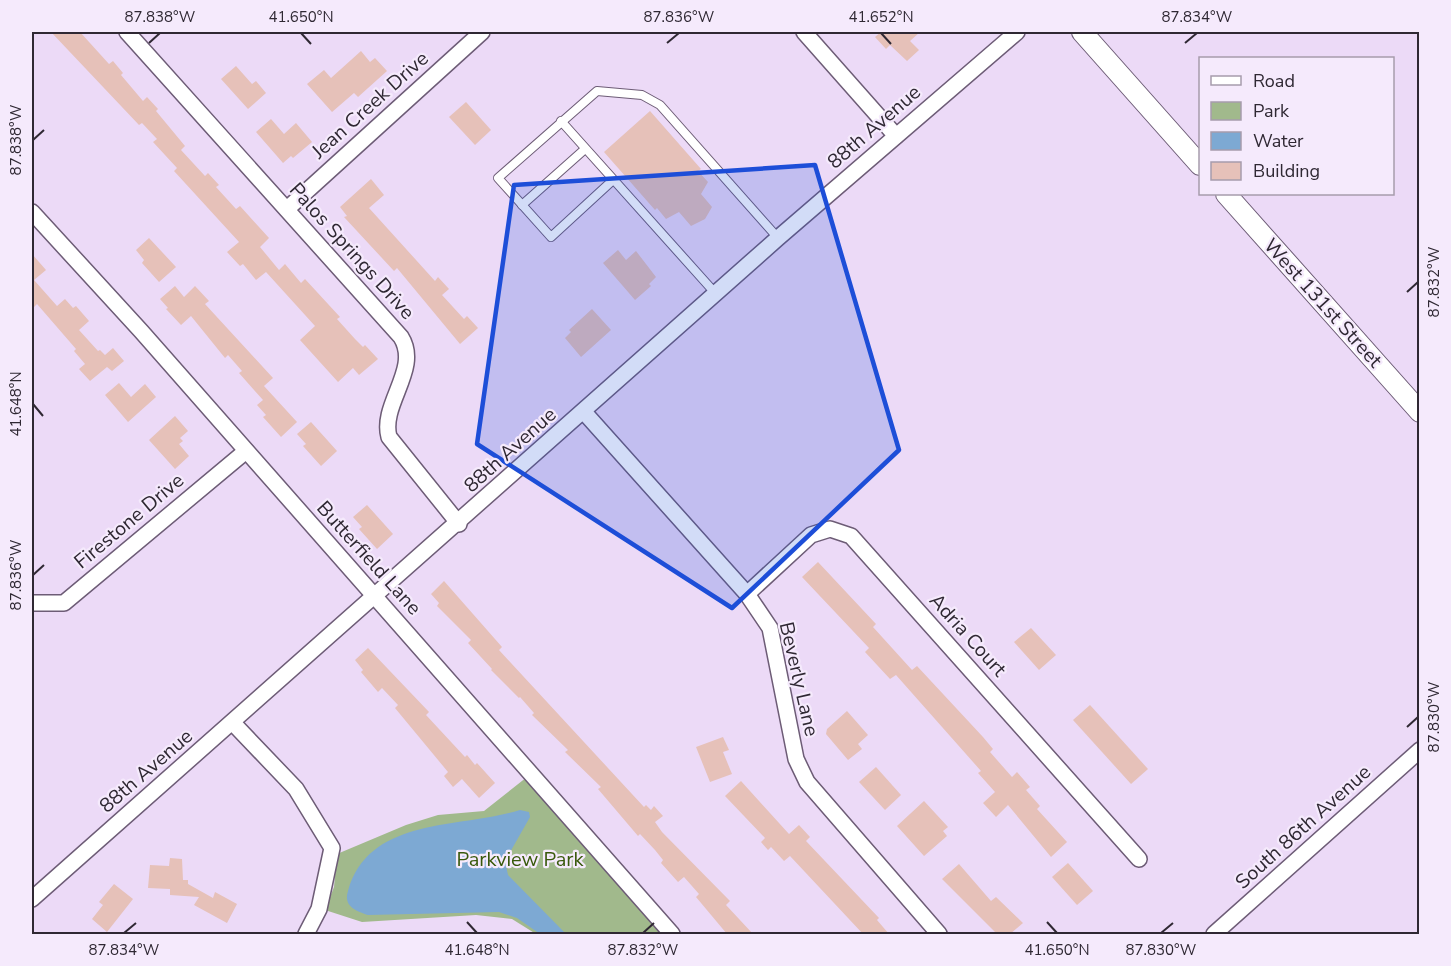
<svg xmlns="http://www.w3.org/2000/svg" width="1451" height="966" font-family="'Nunito Sans',sans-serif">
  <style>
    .green { fill: #a1b98c }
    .water { fill: #7da9d3 }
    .building { fill: #e6c1b9 }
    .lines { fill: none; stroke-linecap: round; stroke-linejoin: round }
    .service-casing { stroke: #6d5c76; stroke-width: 10 }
    .minor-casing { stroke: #6d5c76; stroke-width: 18 }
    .tertiary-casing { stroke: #6d5c76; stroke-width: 22 }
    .service { stroke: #fff; stroke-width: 8 }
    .minor { stroke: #fff; stroke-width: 15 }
    .tertiary { stroke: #fff; stroke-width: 20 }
    .marked { fill: #1d4ed8; fill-opacity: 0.2; stroke: #1d4ed8; stroke-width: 4.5; stroke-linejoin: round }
    .ticks { fill: none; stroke: #2f2833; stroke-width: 2 }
    .labels { text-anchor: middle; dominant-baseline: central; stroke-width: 4.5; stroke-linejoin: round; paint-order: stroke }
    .street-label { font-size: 20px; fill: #2f2833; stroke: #f5eafc }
    .park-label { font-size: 20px; fill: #38590b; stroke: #f5eafc }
    .neatline { fill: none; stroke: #2f2833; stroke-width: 2 }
    .ticks-label { font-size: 15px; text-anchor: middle; fill: #2f2833 }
  </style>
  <rect width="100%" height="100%" fill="#ecdaf7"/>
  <path class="green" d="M527,777l139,157h-130l-24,-15 -36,-4 -114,7 -37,-12 9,-23 3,-33 69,-29 32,-10 46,-4z"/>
  <path class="water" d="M520,810l9,2 1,5 -25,44 3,14 58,59h-26l-23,-16 -18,-6 -131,3c-12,-4 -25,-9 -20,-24 21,-75 113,-62 172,-81z"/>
  <g class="building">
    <path d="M51,32h29l29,32 4,-3 10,12 -2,2 22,26 4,-4 11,12 -2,2 29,35 -4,4 24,26 3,-3 11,12 -3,2 20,22 4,-3 29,32 -9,9 19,23 6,-6 16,19 4,-4 35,38 -3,2 18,20 8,8 2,-2 13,14 -19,16 -6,-7 -15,14 -38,-42 15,-14 -49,-54 -10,8 -13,-16 -3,2 -13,-14 12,-10 -65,-71 3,-3 -24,-26 4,-3 -15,-16 -3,2z"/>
    <path d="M881,32h39l-10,9 9,9 -12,11 -17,-16 -4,4 -11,-12z"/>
    <path d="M361,51l9,11 5,-4 12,13 -29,26 -4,-4 -22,19 -25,-28 17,-14 7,8z"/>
    <path d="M236,66l16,18 4,-3 10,12 -18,16 -27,-30z"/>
    <path d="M466,102l25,28 -16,15 -26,-28z"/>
    <path d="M650,111l51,58 -3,2 10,11 -7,12 11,13 -7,12 -14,7 -12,-14 -13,7 -9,-11 -2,2 -51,-58z"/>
    <path d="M271,119l13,15 12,-11 16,19 -19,16 -2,-2 -8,7 -27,-31z"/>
    <path d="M371,179l13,16 -15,13 66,73 3,-4 11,12 -7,6 22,24 3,-3 11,12 -18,16 -63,-76 -3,3 -50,-54 3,-1 -7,-9z"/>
    <path d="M149,238l27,29 -17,15 -17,-19 2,-3 -8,-10z"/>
    <path d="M618,250l8,10 10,-9 20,26 -7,7 2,2 -16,14 -32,-37z"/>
    <path d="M32,254l14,16 -12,10 23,26 8,-7 8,9 3,-2 13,15 -10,9 19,21 2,-1 5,5 8,-7 11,13 -12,10 -5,-4 -17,14 -11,-12 6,-5 -11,-13 2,-2 -39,-45 -5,5z"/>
    <path d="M175,286l9,11 11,-11 14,15 -4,3 68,74 -9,8 33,36 -16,15 -18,-20 3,-2 -9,-10 6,-5 -24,-27 3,-2 -14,-16 -3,3 -34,-42 -10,9 -15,-16 2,-1 -8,-9z"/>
    <path d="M592,309l19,21 -30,27 -16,-19 6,-6 -2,-2z"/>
    <path d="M119,383l12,14 14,-13 11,13 -28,25 -23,-27z"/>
    <path d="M175,416l13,15 -8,7 3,3 -4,3 10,12 -14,13 -26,-29z"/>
    <path d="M311,422l26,29 -16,15 -18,-20 3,-2 -9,-10z"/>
    <path d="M367,505l26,29 -16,15 -18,-20 3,-2 -9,-10z"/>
    <path d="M818,562l58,62 -3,3 39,43 5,-4 66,71 10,12 -3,3 22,25 5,-5 13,15 -4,3 14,16 -3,3 30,33 -16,15 -43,-52 -12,12 -13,-14 12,-11 -17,-19 3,-2 -85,-96 -6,4 -25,-27 4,-4 -67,-71z"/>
    <path d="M444,581l58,66 -3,3 145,157 2,-2 5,5 3,-4 9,10 -8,6 7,10 68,69 -4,4 27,29h-26l-31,-37 3,-3 -15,-17 -6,5 -17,-19 2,-3 -8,-10 -15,-16 -2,2 -40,-47 3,-2 -36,-35 3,-2 -36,-35 2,-2 -14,-16 -1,1 -28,-28 1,-1 -24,-26 3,-3 -34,-34 2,-3 -8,-9z"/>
    <path d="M1031,628l25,27 -17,15 -25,-28z"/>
    <path d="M368,648l61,64 -3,3 39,42 2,-2 8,10 2,-2 18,20 -16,15 -17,-19 -9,8 -9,-11 4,-4 -53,-64 3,-3 -16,-17 -4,4 -17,-20 2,-2 -8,-10z"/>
    <path d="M1090,705l58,64 -17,15 -58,-64z"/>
    <path d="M847,711l21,24 -10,9 4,5 -14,11 -22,-26 1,-5z"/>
    <path d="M723,737l6,13 -6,2 9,22 -22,8 -14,-35z"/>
    <path d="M876,767l25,28 -16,15 -26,-28z"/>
    <path d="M741,781l48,53 10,-9 11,12 -4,4 73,77 -2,2 12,14h-26l-73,-78 -6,5 -13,-14 -3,3 -7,-8 4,-4 -40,-42z"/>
    <path d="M924,801l24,26 -5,4 4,5 -23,20 -27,-30z"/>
    <path d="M170,858l12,1 1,21h5v4l25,14 2,-6 22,12 -10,19 -33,-18 5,-8 -29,-2v-6l-22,-1 2,-23 19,1z"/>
    <path d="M1068,863l25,28 -16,14 -25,-28z"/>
    <path d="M959,864l32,37 5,-4 27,26 -13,11h-13l-55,-55z"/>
    <path d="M114,884l19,15 -26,33 -15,-13 11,-14 -4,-3z"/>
  </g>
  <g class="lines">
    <g class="service-casing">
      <g id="service">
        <path d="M561,121l155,173"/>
        <path d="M613,180l-62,57 -53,-59 99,-87 45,4 18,10 118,133"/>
        <path d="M522,205l63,-56"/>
      </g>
    </g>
    <g class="minor-casing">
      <g id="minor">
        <path d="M127,32l274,305c20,32 -21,67 -12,100l70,87"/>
        <path d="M804,32l92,104"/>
        <path d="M287,209l195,-177"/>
        <path d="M32,212l109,119 531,603"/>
        <path d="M584,412l163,182 23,34 26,131 11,23 132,152"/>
        <path d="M747,594l64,-59 19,-6 21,7 288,323"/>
        <path d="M32,603h32l182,-152"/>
        <path d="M233,723l63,66 36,59 -13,61 -13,25"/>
        <path d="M32,899l746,-661 239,-206"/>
        <path d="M1214,934l206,-184"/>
      </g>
    </g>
    <g class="tertiary-casing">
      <g id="tertiary">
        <path d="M1082,32l118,133"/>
        <path d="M1226,194l194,218"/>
      </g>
    </g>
    <use href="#service" class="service"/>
    <use href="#minor" class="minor"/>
    <use href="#tertiary" class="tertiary"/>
  </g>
  <path class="marked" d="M815,165l84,285 -167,158 -255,-164 37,-259z"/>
  <path class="ticks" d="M301,33l10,11M881,33l10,11M149,43l11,-10M667,43l12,-10M1185,43l12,-10M33,140l11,-10M1407,292l11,-10M33,404l10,12M33,575l11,-10M1407,727l11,-10M467,922l10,11M1047,922l10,11M124,933l12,-10M643,933l11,-10M1161,933l12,-10"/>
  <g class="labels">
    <g class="street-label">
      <text transform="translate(370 105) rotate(-42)">Jean Creek Drive</text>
      <text transform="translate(874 127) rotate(-41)">88th Avenue</text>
      <text transform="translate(352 251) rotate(48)">Palos Springs Drive</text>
      <text transform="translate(1323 303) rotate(48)">West 131st Street</text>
      <text transform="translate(510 450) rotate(-42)">88th Avenue</text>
      <text transform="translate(129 521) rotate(-40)">Firestone Drive</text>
      <text transform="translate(369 558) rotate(48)">Butterfield Lane</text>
      <text transform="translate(968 635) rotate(48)">Adria Court</text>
      <text transform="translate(799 679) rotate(77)">Beverly Lane</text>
      <text transform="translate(146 771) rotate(-41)">88th Avenue</text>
      <text transform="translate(1303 827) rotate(-42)">South 86th Avenue</text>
    </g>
    <g class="park-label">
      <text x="520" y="859">Parkview Park</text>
    </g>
  </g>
  <rect width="1451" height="966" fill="none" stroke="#f5eafc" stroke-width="66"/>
  <rect x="1199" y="57" width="195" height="138" fill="#f5eafc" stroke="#a69cac" stroke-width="1.5"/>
  <rect x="1211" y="76" width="30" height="9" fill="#ffffff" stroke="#a69cac" stroke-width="1.5"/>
  <text x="1253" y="87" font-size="18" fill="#2f2833">Road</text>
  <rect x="1211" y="102" width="30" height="18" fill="#a1b98c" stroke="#a69cac" stroke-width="1.5"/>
  <text x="1253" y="117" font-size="18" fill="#2f2833">Park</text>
  <rect x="1211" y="132" width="30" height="18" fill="#7da9d3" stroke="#a69cac" stroke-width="1.5"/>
  <text x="1253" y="147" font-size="18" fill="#2f2833">Water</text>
  <rect x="1211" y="162" width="30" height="18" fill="#e6c1b9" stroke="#a69cac" stroke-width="1.5"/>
  <text x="1253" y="177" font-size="18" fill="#2f2833">Building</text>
  <rect x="33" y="33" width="1385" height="900" class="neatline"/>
  <g class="ticks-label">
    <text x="160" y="22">87.838°W</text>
    <text x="301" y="22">41.650°N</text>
    <text x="679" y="22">87.836°W</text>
    <text x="881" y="22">41.652°N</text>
    <text x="1197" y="22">87.834°W</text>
    <text transform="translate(16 140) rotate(-90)" y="5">87.838°W</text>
    <text transform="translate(1434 282) rotate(-90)" y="5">87.832°W</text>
    <text transform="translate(16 404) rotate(-90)" y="5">41.648°N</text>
    <text transform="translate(16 575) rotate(-90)" y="5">87.836°W</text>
    <text transform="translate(1434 717) rotate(-90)" y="5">87.830°W</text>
    <text x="124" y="955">87.834°W</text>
    <text x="477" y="955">41.648°N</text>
    <text x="643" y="955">87.832°W</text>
    <text x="1057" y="955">41.650°N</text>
    <text x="1161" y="955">87.830°W</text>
  </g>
</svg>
